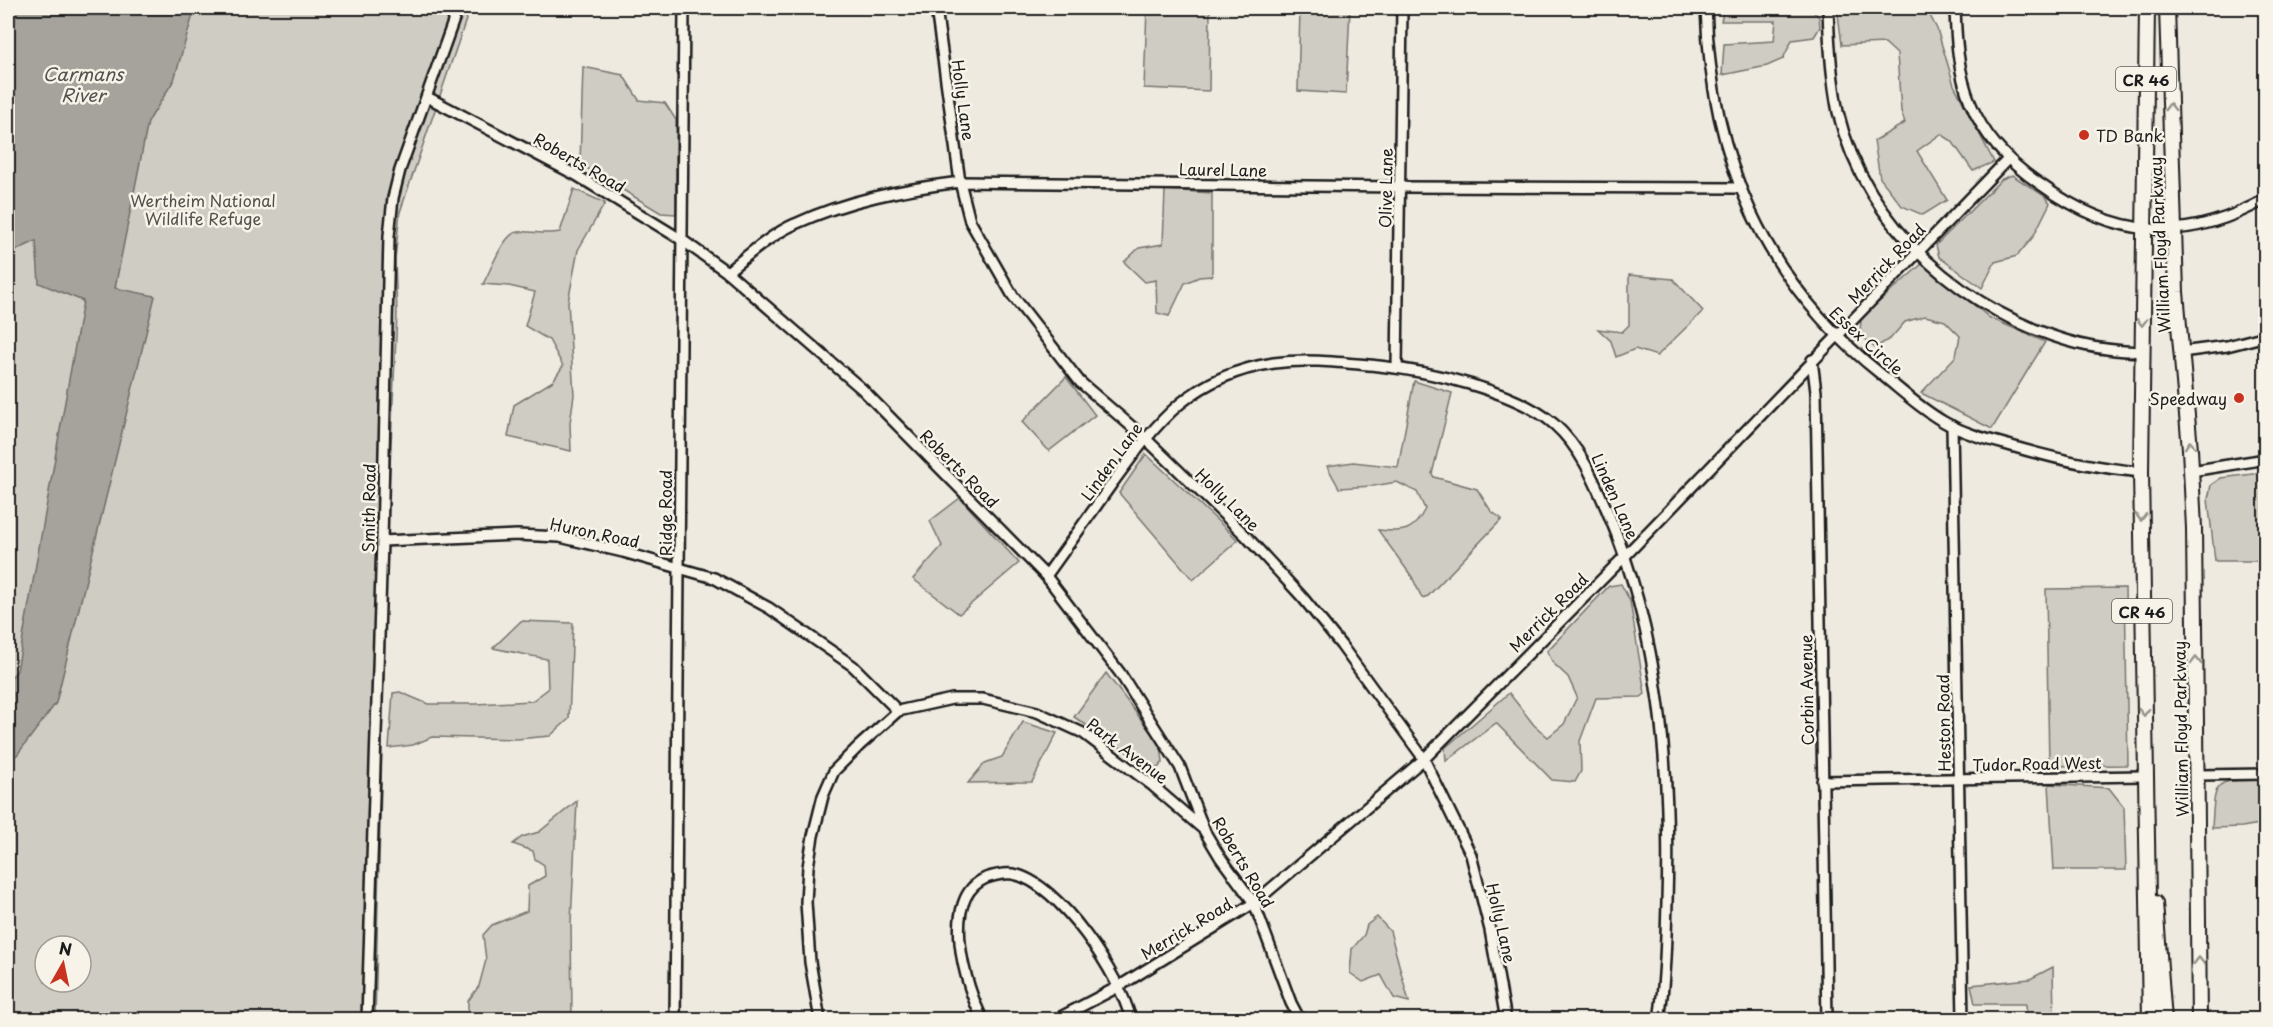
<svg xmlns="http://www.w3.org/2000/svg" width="2273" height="1027" font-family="'Playpen Sans',sans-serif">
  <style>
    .green { fill: #cfccc3; stroke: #767470; stroke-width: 1.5; fill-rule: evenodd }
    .water { fill: #a6a39d; stroke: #6f6d69; stroke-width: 1.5 }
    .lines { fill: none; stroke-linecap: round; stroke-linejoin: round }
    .minor-casing { stroke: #1c1c1c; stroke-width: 14 }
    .highway-casing { stroke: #1c1c1c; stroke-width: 18 }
    .minor { stroke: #f7f3e8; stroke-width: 9 }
    .highway { stroke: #f7f3e8; stroke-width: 14 }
    .oneway { stroke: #94928c }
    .poi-dot { fill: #c8321e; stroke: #f7f3e8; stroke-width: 2 }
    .labels { text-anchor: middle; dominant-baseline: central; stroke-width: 5; stroke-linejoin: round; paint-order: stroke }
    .shield { fill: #f7f3e8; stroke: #5e5c59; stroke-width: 1.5 }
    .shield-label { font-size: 15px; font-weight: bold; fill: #1c1c1c }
    .street-label { font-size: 16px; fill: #1c1c1c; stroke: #f7f3e8 }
    .poi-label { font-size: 16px; fill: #1c1c1c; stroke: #f7f3e8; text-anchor: start }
    .park-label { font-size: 16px; fill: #52514e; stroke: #f7f3e8 }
    .water-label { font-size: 18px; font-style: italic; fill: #535250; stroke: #f7f3e8 }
  </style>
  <rect width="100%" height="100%" fill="#eeeae0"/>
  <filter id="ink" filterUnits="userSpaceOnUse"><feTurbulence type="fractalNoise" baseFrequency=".0167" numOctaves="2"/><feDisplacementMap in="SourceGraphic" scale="12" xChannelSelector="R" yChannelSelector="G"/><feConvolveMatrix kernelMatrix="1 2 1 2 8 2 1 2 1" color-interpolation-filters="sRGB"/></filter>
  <g filter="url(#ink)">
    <g class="green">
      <path d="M8,8h462l-70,204 -5,47 2,55 -9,196 -13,509h-367zM45,946h36v36h-36z"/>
      <path d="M1147,8h63l-1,83 -65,-3z"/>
      <path d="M1300,8h50l-4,86 -48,-3z"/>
      <path d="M1744,8h65l10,9 1,10 -6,10 -22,3 -9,19 -16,7 -45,9 2,-31 50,-3 2,-20h-55l3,-12z"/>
      <path d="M1855,8h61l11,2 10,19 17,56 40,77 -21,9 -21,-30 -11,-7 -24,17 30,49 -24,15 -21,-9 -22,-28 -6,-37 31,-18 -4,-12 -4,-57 -12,-11 -43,2 -4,-31 6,-5z"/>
      <path d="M583,67l40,8 16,25 26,3 11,17v94l-15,-1 -81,-49z"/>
      <path d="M2012,175l34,22 4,6 -17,34 -16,19 -22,6 -13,26 -43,-31 -3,-12 66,-66z"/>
      <path d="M574,189l31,14 -27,47 -10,52 6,93 -4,28 1,28 -63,-14 6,-32 39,-24 10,-15 -14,-26 -24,-14 10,-34 -26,-6 -26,-2c7,-12 21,-52 35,-52 15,-1 28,3 42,0z"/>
      <path d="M1165,190l47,3v83l-13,1 -14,6 -16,33 -12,-3 -1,-33 -11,2 -21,-20 15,-14 24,-4z"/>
      <path d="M1923,263l67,55 55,24 -53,87 -71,-36 35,-37 4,-20 -15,-15 -20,-5 -20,6 -14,16 -16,10 -15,-14 1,-16z"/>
      <path d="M1629,275l44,4 30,32 -46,45 -22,-7 -19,8 -5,-16 -13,-12 24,3 7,-7z"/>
      <path d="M1066,377l29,38 -46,36 -27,-29z"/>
      <path d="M1414,381l38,12 -20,81 2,3 43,12 14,22 11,8 -74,77 -6,2 -10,-21 -34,-47c25,2 35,3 47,-21l-8,-17 -20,-10 -24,4 -34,2 -12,-22 26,-4 45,5z"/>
      <path d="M1146,454l92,86 -45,40 -74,-87z"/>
      <path d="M2261,473l5,2 -1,86h-50l-7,-62 3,-14 10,-7z"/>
      <path d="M960,498l59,65 -60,51 -46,-35 29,-33 -12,-25z"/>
      <path d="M1621,584l9,17 15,93 -4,3 -45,1 -16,43 1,30 -6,11 -23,-2 -56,-57 -50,38 -1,-13 64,-55 25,32 14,12 16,-13 13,-27 -9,-20 -15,-14 -6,-12 62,-65z"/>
      <path d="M2125,588l3,177 -79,1 -3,-177z"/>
      <path d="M521,621l52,2 -4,96 -19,17 -33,3 -85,-2 -19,8 -24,3 4,-55 7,-1 28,12h48l56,-3 16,-12 -1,-30 -54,-11z"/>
      <path d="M1106,673l55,73 2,16 -5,6 -13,-4 -71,-47z"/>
      <path d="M1023,722l34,11 -25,49 -64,1 17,-20 17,-6z"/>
      <path d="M2265,780v43l-23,4 -30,1c3,-52 2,-47 53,-48z"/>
      <path d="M2049,784l60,4 15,19 2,63h-72z"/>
      <path d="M577,801l-6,121 1,97h-104v-18l11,-15 7,-26 -3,-25 9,-10 35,-14 1,-25 17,-10 -1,-11 -9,-6 -2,-8 -20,-7 9,-7 17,-5z"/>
      <path d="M1377,917l13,14 19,71 -15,-4 -13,-23 -18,7 -13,-9 2,-24 12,-14 3,-10z"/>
      <path d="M2053,967l1,52h-27l-1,-15h-51l-4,-19 59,-6z"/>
    </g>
    <path class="water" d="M8,8h187l-21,72 -26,42 -33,166 40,8 -99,407 -39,52 -9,5v-80l9,-9 66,-370 -44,-18 -3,-42 -28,13z"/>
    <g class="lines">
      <g class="minor-casing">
        <g id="minor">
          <path d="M936,8l24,174 10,39 43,75 67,86 65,56 101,98 57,62 38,47 83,114 47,96 19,75 16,90"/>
          <path d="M1706,8c5,150 57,273 176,367 20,16 39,34 62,47 19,11 42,17 64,23 43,13 88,23 133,27"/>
          <path d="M1828,8c1,34 3,69 10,104 27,115 129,203 241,232 20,5 42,7 63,8"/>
          <path d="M1955,8c1,31 3,64 15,94 14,35 39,61 70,82 75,54 143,61 226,15"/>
          <path d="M427,97l149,78 106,65 45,32 135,117 184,187 74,97 60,94 25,65 15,25 34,46 37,100 9,17"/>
          <path d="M727,272c20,-16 45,-38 68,-48 52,-24 109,-35 165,-42l440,5 340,1"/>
          <path d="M2181,352l46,-6 39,-10"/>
          <path d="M1812,360l4,32 11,628"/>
          <path d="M1397,368l5,-360"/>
          <path d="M1952,426l11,594"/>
          <path d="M2191,471l75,-12"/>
          <path d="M382,541l135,-6 43,2 63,15 91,26 55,30 84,58 45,45"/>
          <path d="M1046,576c22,-31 44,-61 65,-91 47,-64 79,-109 163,-122 34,-5 71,0 105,3 50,5 137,25 175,58 27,24 40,56 54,89 52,122 63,257 59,389 -1,39 -2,79 -8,118"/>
          <path d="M2198,775l68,-1"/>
          <path d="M1822,781l323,-5"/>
          <path d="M367,1020l15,-479 7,-305 4,-38 7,-28 58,-162"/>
          <path d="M675,1020l9,-1012"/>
          <path d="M820,1020l-10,-58 -4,-60 2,-35 5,-31 10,-40 11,-25 25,-25 39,-35 54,-12h31l54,13 46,21 70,53 50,43"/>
          <path d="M983,1020c-18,-34 -44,-122 3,-142 9,-3 18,-5 27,-4 46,8 108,103 118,146"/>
          <path d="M1055,1020l63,-33 136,-84 170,-144 202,-204 382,-396"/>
        </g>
      </g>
      <g class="highway-casing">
        <g id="highway">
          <path d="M2147,8l-6,464 9,548"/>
          <path d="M2167,8l9,284 14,157 4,79 5,492"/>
          <path d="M2155,903l9,117"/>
        </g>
      </g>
      <use href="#minor" class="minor"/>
      <use href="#highway" class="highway"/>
    </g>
    <defs><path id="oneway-chevron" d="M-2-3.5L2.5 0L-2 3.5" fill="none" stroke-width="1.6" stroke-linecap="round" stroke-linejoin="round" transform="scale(1.5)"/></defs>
    <g class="oneway">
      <use href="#oneway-chevron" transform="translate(2170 107) rotate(-91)"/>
      <use href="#oneway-chevron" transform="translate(2142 322) rotate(90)"/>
      <use href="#oneway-chevron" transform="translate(2190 445) rotate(-94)"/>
      <use href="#oneway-chevron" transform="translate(2141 517) rotate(90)"/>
      <use href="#oneway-chevron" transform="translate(2196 661) rotate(-91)"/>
      <use href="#oneway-chevron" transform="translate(2144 712) rotate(89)"/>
      <use href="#oneway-chevron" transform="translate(2199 961) rotate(-90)"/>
    </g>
  </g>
  <g class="poi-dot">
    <circle cx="2084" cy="135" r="6"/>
    <circle cx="2239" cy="398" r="6"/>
  </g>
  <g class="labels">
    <g class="shield">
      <rect x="2116" y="67" width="60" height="24" rx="4.5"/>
      <rect x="2112" y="599" width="60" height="24" rx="4.5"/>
    </g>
    <g class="shield-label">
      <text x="2146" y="79">CR 46</text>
      <text x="2142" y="611">CR 46</text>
    </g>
    <g class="street-label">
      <text transform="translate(964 100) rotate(82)">Holly Lane</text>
      <text transform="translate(580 162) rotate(30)">Roberts Road</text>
      <text transform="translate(1223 169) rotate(1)">Laurel Lane</text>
      <text transform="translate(1385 188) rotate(-89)">Olive Lane</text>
      <text transform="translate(2159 245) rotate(-93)">William Floyd Parkway</text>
      <text transform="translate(1886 263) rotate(-46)">Merrick Road</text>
      <text transform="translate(1867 340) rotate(42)">Essex Circle</text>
      <text transform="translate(1111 461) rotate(-54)">Linden Lane</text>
      <text transform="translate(960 468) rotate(45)">Roberts Road</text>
      <text transform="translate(1616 496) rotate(66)">Linden Lane</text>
      <text transform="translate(1228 499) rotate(44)">Holly Lane</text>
      <text transform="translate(368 508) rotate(-89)">Smith Road</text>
      <text transform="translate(665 513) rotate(-90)">Ridge Road</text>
      <text transform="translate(595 532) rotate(12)">Huron Road</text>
      <text transform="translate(1548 612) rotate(-45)">Merrick Road</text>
      <text transform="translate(1806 690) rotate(-91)">Corbin Avenue</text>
      <text transform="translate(1943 723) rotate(-91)">Heston Road</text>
      <text transform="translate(2180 729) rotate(-91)">William Floyd Parkway</text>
      <text transform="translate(1128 750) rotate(37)">Park Avenue</text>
      <text transform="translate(2037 763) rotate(-1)">Tudor Road West</text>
      <text transform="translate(1244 862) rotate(59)">Roberts Road</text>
      <text transform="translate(1502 923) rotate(77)">Holly Lane</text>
      <text transform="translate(1186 928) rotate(-31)">Merrick Road</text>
    </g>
    <g class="poi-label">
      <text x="2096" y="135">TD Bank</text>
      <text x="2227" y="398" text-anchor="end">Speedway</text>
    </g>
    <g class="park-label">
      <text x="203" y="200">Wertheim National<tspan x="203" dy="18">Wildlife Refuge</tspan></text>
    </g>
    <g class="water-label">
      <text x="83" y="73">Carmans<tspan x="83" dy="21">River</tspan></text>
    </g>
  </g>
  <rect width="2273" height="1027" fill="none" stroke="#f7f3e8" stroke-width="30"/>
  <rect x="15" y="15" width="2243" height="997" fill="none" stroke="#1c1c1c" stroke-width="2" filter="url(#ink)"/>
  <g transform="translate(63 964) rotate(9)"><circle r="28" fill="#f7f3e8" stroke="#9f9d96" stroke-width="1.5"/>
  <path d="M0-4.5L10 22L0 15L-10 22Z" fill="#c8321e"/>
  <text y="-9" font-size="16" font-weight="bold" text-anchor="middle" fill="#1c1c1c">N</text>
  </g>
</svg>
